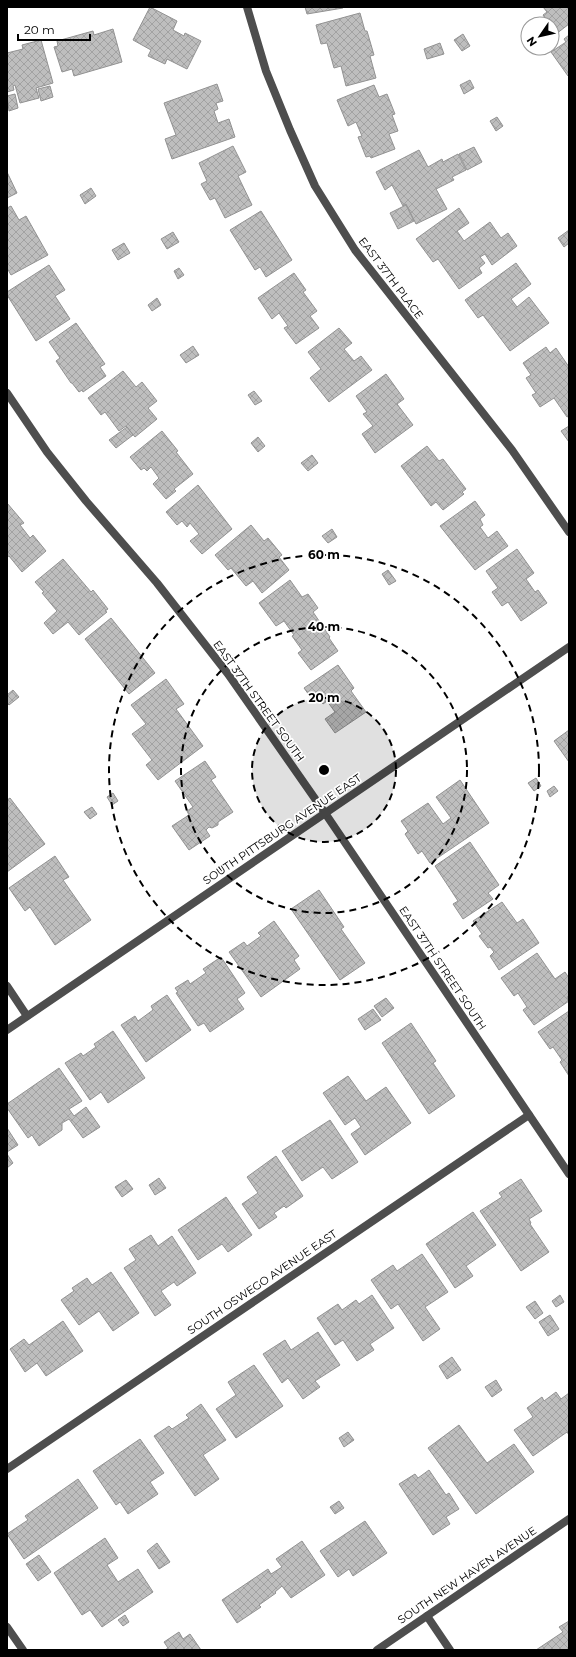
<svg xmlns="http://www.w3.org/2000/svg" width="576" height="1657" font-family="Montserrat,sans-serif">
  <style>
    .building { fill: url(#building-cross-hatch); stroke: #929292 }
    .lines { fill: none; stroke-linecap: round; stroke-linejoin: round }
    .minor { stroke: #4e4e4e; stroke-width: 8 }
    .tertiary { stroke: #4e4e4e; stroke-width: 8 }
    .ring { fill: none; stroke: #000; stroke-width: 2; stroke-dasharray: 7 5 }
    .labels { text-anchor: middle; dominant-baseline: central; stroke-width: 3.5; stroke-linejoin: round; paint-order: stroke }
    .street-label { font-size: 11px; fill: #000; stroke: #fff }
    .centre { fill: #000; stroke: #fff; stroke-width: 2 }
    .ring-label { font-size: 12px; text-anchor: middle; font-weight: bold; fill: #000; stroke: #fff; stroke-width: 3.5; stroke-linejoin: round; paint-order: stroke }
  </style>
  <defs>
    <pattern id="building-cross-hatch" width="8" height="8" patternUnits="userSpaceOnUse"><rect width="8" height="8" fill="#bebebe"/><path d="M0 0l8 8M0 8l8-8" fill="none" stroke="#a2a2a2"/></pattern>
  </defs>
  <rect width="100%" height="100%" fill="#fff"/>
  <g class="building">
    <path d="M150,7l27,14 -4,9 11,6 1,-3 16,8 -14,28 -20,-10 -2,5 -17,-8 3,-6 -18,-10z"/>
    <path d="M305,7h38v1l-36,6z"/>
    <path d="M543,7h26v17l-13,10 -4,-6v-4h-3l-6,-9 4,-3z"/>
    <path d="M360,13l5,18h2l7,24 -4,1 6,22 -30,8 -5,-20 -7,2 -7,-25 -6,1 -5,-19z"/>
    <path d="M113,29l9,33 -48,14 -2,-7 -10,3 -8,-25 4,-1 -1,-5 36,-10 1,4z"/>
    <path d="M463,34l7,12 -8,5 -8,-11z"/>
    <path d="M569,35v40l-1,1 -17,-24 15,-10 -2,-3z"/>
    <path d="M41,40l12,43 -17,5 3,10 -19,5 -5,-18 -2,1 1,4 -7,2v-39l16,-4 -1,-4z"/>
    <path d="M440,43l4,11 -17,5 -3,-10z"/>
    <path d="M470,80l4,8 -10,6 -4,-9z"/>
    <path d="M217,84l6,17 -7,2 2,6 -4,2 4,12 11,-4 6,18 -63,22 -7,-20 11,-4 -12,-32z"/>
    <path d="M374,85l5,12 8,-3 8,20 -3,1 6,16 -9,3 6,15 -24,9 -1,-2 -4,1 -8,-20 4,-1 -6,-14 -8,4 -11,-26z"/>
    <path d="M50,86l3,11 -12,4 -3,-12z"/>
    <path d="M15,94l3,14 -9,3 -2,-15z"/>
    <path d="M497,117l6,9 -7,5 -6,-10z"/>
    <path d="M233,146l13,26 -8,4 14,29 -27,13 -10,-20 -5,2 -9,-16 6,-3 -8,-18z"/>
    <path d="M474,147l8,15 -15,8 -8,-16z"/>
    <path d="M419,150l9,17 14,-8 1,3 15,-8 8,16 -14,7 2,3 -18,9 11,20 -31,15 -10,-20 -3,2 -11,-21 -7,5 -9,-18z"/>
    <path d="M7,172l10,21 -10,5z"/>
    <path d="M91,188l5,8 -11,8 -5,-9z"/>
    <path d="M406,205l8,16 -16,8 -8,-16z"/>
    <path d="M11,206l8,14 7,-4 22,39 -37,20 -4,-7v-60z"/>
    <path d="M459,208l10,15 -12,8 7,10 26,-19 11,16 7,-5 9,13 -25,19 -7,-11 -5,3 5,6 -6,5 3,5 -23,16 -21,-30 -5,3 -17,-23z"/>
    <path d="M261,211l31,49 -26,17 -6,-10 -5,3 -25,-40z"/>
    <path d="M569,230v13l-5,4 -6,-9z"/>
    <path d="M173,232l6,10 -12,7 -6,-10z"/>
    <path d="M124,243l6,10 -12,7 -6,-10z"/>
    <path d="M516,263l15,21 -20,15 6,8 12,-10 20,26 -39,28 -27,-36 -5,3 -13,-18z"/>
    <path d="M49,265l16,25 -10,6 15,23 -34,22 -29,-46v-3z"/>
    <path d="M179,268l5,7 -6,4 -4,-8z"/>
    <path d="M294,273l12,17 -3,2 14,19 -7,5 9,12 -23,16 -12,-16 4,-2 -9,-13 -7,6 -14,-21z"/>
    <path d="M157,298l4,7 -9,6 -4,-6z"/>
    <path d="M76,323l29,41 -5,3 6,9 -23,16 -1,-2 -3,2 -7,-9h-1l-15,-22 4,-3 -11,-16z"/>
    <path d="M339,328l13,15 -8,6 10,12 7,-5 11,14 -43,32 -19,-24 11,-9 -13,-17z"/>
    <path d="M193,346l6,9 -13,8 -6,-8z"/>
    <path d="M546,347l4,6 6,-5 13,19v49l-2,1 -13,-19 -14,9 -8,-12 4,-2 -10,-15 5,-3 -8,-12z"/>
    <path d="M123,371l13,16 6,-5 15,19 -9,7 9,11 -22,18 -9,-11 -7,5 -14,-19 -4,3 -13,-17z"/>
    <path d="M386,374l18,25 -7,5 16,21 -38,28 -13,-19 11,-8 -10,-12 4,-2 -11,-16z"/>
    <path d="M254,391l8,10 -7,4 -7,-10z"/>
    <path d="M569,426v16l-8,-11z"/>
    <path d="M127,427l6,8 -17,13 -7,-8z"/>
    <path d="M162,431l16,20 -2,1 17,22 -19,15 2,2 -10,8 -13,-15 6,-6 -8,-11 -4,4 -3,-3 -3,2 -11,-13z"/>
    <path d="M258,437l7,9 -7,6 -7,-9z"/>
    <path d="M427,446l12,15 4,-2 23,30 -4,3 2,2 -21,16 -7,-8 -5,4 -30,-40z"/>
    <path d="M312,455l6,8 -10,8 -7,-8z"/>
    <path d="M198,485l34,44 -30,25 -12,-13 9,-7 -9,-11 -3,4 -5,-6 -5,4 -11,-13z"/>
    <path d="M475,501l10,14 -5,4 3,6 -3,2 8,11 9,-7 11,15 -33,24 -35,-44z"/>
    <path d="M7,503l17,20 -4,2 10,13 3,-3 13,16 -24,21 -13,-16 -2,1z"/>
    <path d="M251,525l13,16 4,-3 14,17 -3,2 10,13 -27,23 -9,-12 -7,5 -15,-18 -3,2 -13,-15z"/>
    <path d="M332,529l5,8 -9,6 -6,-7z"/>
    <path d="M517,549l17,24 -8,6 9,13 3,-2 9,13 -26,18 -13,-19 -6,4 -10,-14 6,-4 -12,-17z"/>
    <path d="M63,559l28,33 2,-2 15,19 -3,2 2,1 -28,23 -11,-13 -15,12 -9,-11 13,-12 -15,-18 2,-1 -9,-10z"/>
    <path d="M388,570l8,11 -7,4 -7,-11z"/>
    <path d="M290,580l12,17 6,-3 10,14 -5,4 17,25 -1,1 9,13 -27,19 -13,-17 4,-3 -10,-14 2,-1 -10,-14 -8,5 -17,-23z"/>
    <path d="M111,618l44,55 -26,21 -44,-55z"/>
    <path d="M338,665l16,23 -3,3 15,21 -31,21 -10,-14 10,-7 -8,-11 -4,3 -4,-6 -5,4 -10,-14z"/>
    <path d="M166,679l18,25 -8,5 27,37 -45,34 -12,-15 6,-5 -20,-26 14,-10 -15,-19z"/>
    <path d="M13,690l6,7 -10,8 -2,-2v-8z"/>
    <path d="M569,730v32l-15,-21z"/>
    <path d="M205,761l11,16 -5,3 22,32 -15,10v3l-6,3 -3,-1 -3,3 4,6 -21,14 -17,-24 17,-11 -2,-4 6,-4 -18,-26z"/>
    <path d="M536,778l5,8 -7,5 -6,-8z"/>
    <path d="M460,780l29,43 -59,40 -8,-12 -4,3 -13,-20 3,-3 -7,-10 27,-18 15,21 8,-6 -15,-21z"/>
    <path d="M554,786l4,5 -8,6 -3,-6z"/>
    <path d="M113,793l5,8 -6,4 -5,-8z"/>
    <path d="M10,798l35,46 -38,28v-72z"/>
    <path d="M92,807l5,7 -7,5 -6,-7z"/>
    <path d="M470,842l29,43 -11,8 5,6 -30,20 -10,-15 5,-3 -23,-35z"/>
    <path d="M55,856l14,21 -6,3 28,40 -36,25 -25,-38 -5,4 -16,-23z"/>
    <path d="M319,890l25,37 -3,2 24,34 -25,17 -49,-71z"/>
    <path d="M502,902l15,21 6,-4 16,24 -40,27 -9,-14 4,-4 -4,-5 -2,1 -9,-12 3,-2 -9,-13z"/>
    <path d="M274,921l25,35 -5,4 6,9 -39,28 -32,-45 15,-10 3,4 14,-10 -3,-3z"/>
    <path d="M537,953l18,26 10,-7 4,6v18l-2,1 2,4 -35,24 -11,-15 4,-3 -9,-14 -4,3 -13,-18z"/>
    <path d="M221,957l24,36 -8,6 7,10 -34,23 -6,-9 -6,3 -22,-33 2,-1 -3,-4 13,-8 2,4 16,-11 -3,-4z"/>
    <path d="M167,995l24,35 -45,32 -25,-37 14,-9 3,5 15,-11 -2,-4z"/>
    <path d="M386,998l8,10 -12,9 -8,-11z"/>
    <path d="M373,1009l8,11 -16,10 -7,-11z"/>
    <path d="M569,1011v65l-9,-14 2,-2 -9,-13 -3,2 -12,-17z"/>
    <path d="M411,1023l25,38 -3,2 22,33 -26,18 -47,-71z"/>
    <path d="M113,1031l32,47 -37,25 -7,-11 -11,8 -25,-37 16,-10 2,3 13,-9 -2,-3z"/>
    <path d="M59,1068l23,33 -13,8 5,7 12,-9 14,20 -17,11 -14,-19 -7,4v7l-23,16 -7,-11 -4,3 -21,-30v-4z"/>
    <path d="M348,1076l18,25 20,-14 25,36 -46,32 -14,-21 10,-7 -6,-9 -10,7 -22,-32z"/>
    <path d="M330,1120l28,42 -26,17 -9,-12 -21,14 -20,-30z"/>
    <path d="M7,1128l11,17 -11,7z"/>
    <path d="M7,1154l6,9 -6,5z"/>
    <path d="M276,1156l27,40 -17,12 -2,-2 -10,7 3,4 -18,12 -17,-25 16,-11 -11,-16z"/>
    <path d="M159,1178l7,10 -11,7 -6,-10z"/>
    <path d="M521,1179l21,32 -13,8 2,4 -1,1 19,28 -28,19 -41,-60 22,-14 -3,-4z"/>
    <path d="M126,1180l7,9 -11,8 -7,-10z"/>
    <path d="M226,1197l26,38 -24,17 -6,-8 -24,16 -20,-30z"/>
    <path d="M473,1212l23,33 -30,21 7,10 -18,12 -29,-44z"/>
    <path d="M151,1235l7,11 14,-10 24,37 -19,13 -3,-4 -13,9 10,14 -16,11 -31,-48 12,-8 -7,-11z"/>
    <path d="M422,1254l26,38 -23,15 15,22 -17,12 -25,-37 -7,5 -20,-29 22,-15 4,6z"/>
    <path d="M111,1272l28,41 -26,18 -14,-20 -20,14 -18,-25 13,-9 -2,-3 15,-10 5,7z"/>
    <path d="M372,1295l22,33 -24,16 4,6 -17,11 -14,-21 -8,5 -18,-27 21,-14 4,6 14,-10 3,4z"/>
    <path d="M560,1295l4,7 -8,5 -4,-6z"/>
    <path d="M535,1301l8,12 -8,6 -9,-12z"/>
    <path d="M550,1315l9,14 -11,7 -9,-14z"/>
    <path d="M63,1321l20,30 -37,25 -9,-13 -12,9 -15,-23 14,-10 5,6z"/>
    <path d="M318,1332l22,33 -25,16 5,6 -17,12 -15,-21 -6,5 -19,-29 22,-14 6,10z"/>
    <path d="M452,1357l9,13 -14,9 -8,-13z"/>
    <path d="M254,1365l29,41 -47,32 -20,-29 20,-14 -8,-13z"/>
    <path d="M496,1380l6,10 -10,7 -7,-10z"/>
    <path d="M556,1392l5,7 8,-6v42l-2,-3 -34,24 -19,-26 19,-13 -6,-9 15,-11 2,4z"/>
    <path d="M201,1404l25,36 -23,15 16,24 -24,17 -41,-60 15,-10 3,3 17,-11 -3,-3z"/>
    <path d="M459,1425l28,38 27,-19 20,28 -58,42 -48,-66z"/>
    <path d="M348,1432l6,8 -10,7 -5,-9z"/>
    <path d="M140,1439l24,34 -14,9 8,12 -30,20 -8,-12 -4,3 -23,-34z"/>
    <path d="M429,1470l17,25 3,-2 10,16 -13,8 4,7 -17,11 -34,-51 16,-10 3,4z"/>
    <path d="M78,1479l20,29 -74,51 -17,-25 21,-14 -3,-4z"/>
    <path d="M339,1501l5,7 -9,6 -5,-7z"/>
    <path d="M365,1521l22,32 -34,23 -4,-7 -11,8 -18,-26z"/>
    <path d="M105,1538l13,20 -11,7 11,17 20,-13 15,23 -51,35 -12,-17 -8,5 -28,-42z"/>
    <path d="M302,1541l23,34 -34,23 -9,-12 -7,6 1,1 -17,12 2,2 -24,16 -15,-23 46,-31 3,5 11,-7 -6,-8z"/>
    <path d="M157,1543l13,19 -11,7 -12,-18z"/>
    <path d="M39,1555l12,17 -13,9 -12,-17z"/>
    <path d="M125,1615l4,7 -6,4 -5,-6z"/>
    <path d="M569,1621v29h-33l27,-18 -4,-5z"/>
    <path d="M179,1632l4,7 7,-5 11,16h-36l3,-2 -4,-6z"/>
  </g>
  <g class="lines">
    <g class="minor">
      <path d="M247,7l19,64 24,59 25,56 40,64 157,200 57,82"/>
      <path d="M7,393l40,59 39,49 71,82 71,91 97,139 244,361"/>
      <path d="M7,986l20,30"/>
      <path d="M7,1030l562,-383"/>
      <path d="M7,1469l522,-354"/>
      <path d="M427,1616l23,34"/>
      <path d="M377,1650l192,-131"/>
    </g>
    <path class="tertiary" d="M7,1627l16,23"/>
  </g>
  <circle cx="324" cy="770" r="72" fill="#000" fill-opacity=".12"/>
  <g class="ring">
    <circle cx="324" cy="770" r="72"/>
    <circle cx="324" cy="770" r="143"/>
    <circle cx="324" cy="770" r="215"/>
  </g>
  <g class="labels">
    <g class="street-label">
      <text transform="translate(391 278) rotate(53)">EAST 37TH PLACE</text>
      <text transform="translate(259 701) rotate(54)">EAST 37TH STREET SOUTH</text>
      <text transform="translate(282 829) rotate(-34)">SOUTH PITTSBURG AVENUE EAST</text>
      <text transform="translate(443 968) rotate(56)">EAST 37TH STREET SOUTH</text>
      <text transform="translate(262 1282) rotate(-34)">SOUTH OSWEGO AVENUE EAST</text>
      <text transform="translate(467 1575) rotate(-34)">SOUTH NEW HAVEN AVENUE</text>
    </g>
  </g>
  <circle cx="324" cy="770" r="6" class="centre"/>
  <g class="ring-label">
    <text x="324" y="559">60 m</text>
    <text x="324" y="631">40 m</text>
    <text x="324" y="702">20 m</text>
  </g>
  <rect width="576" height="1657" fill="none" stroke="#000000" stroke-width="16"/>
  <g transform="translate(540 36) rotate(236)"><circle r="19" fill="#ffffff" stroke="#999999"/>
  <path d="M0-3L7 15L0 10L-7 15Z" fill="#000000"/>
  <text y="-6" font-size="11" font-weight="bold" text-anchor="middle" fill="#000000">N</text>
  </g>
  <path d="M18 34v6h72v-6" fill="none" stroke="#000000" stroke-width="2"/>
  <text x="24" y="34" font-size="12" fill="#000000" stroke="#ffffff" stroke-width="3" paint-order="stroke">20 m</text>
</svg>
